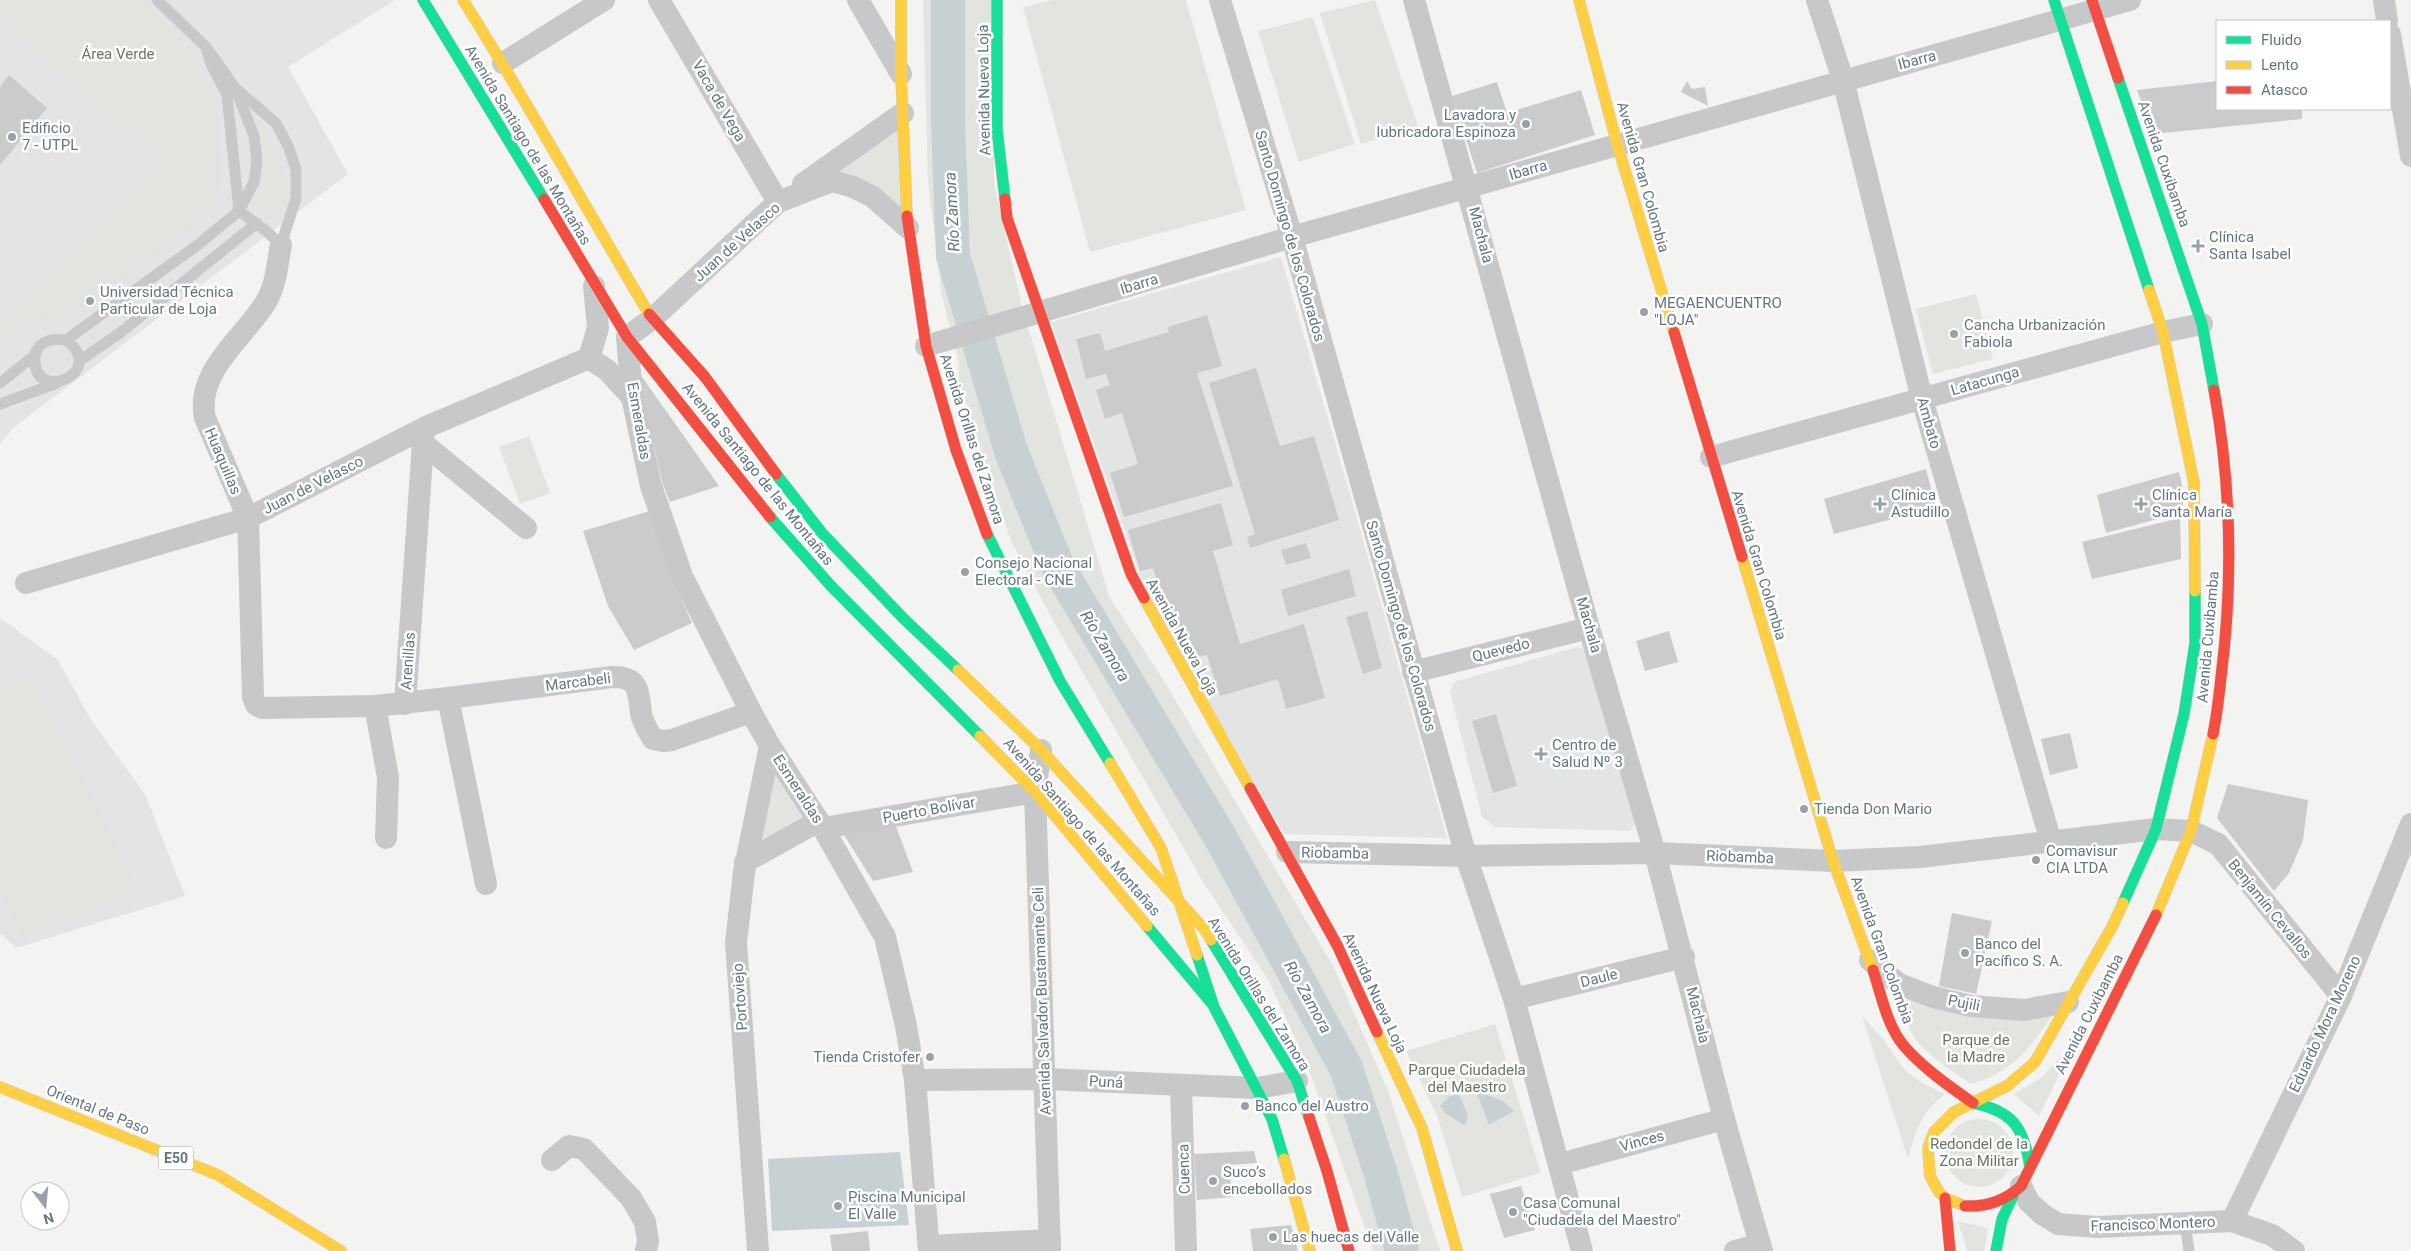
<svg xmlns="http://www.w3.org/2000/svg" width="2411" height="1251" font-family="Roboto,sans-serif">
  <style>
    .built { fill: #e3e4e4 }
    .green { fill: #e2e5df }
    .water { fill: #c7d0d2 }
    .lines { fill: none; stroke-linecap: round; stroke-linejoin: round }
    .river { stroke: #c7d0d2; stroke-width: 34 }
    .building { fill: #cacbcc }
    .fast-casing { stroke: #d0d1d1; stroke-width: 12 }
    .slow-casing { stroke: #d0d1d1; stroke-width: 12 }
    .jam-casing { stroke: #d0d1d1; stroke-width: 12 }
    .lane { stroke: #c7c8c9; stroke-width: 11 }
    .street { stroke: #c7c8c9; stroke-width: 22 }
    .fast { stroke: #16e098; stroke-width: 11 }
    .slow { stroke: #ffcf43; stroke-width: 11 }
    .jam { stroke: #f24e42; stroke-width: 11 }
    .poi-dot { fill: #97a2a8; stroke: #fff; stroke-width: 2 }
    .labels { text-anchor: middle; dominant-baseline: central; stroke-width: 5; stroke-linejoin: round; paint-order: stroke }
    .shield { fill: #fff; stroke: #939fa6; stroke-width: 1 }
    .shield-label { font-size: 14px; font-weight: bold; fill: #657680 }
    .park-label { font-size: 15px; fill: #697763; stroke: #fff }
    .street-label { font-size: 15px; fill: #657680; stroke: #fff }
    .poi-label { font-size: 15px; fill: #657680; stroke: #fff; text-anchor: start }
    .water-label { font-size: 16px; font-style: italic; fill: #60777d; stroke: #fff }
  </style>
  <rect width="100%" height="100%" fill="#f3f3f1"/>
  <g class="built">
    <path d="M0,0h395l-107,67 60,107 -335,254 -13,16z"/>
    <path d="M1281,257l75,258 91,323 -163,-4 -137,-240 -96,-272z"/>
    <path d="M0,618l58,42 33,60 54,74 40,102 -169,52 -16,-15z"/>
    <path d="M1577,647l9,3 50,173 -6,8 -135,-4 -13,-10 -32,-125 4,-10z"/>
  </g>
  <g class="green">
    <path d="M0,0h143l58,66 14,30 4,28 2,59 -7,25 -150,113 -21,-6 -20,17 -23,28v-38l163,-157 -163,-145z"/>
    <path d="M923,0h71v184l28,123 87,289 58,90 166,280 54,122 53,163h-67l-66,-187 -39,-85 -65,-97 -147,-256 -45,-85 -52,-160v-19l-17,-66 -14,-115z"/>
    <path d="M1052,0h134l60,210 -156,42 -67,-245z"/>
    <path d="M1375,0l43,126 -57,18 -41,-131z"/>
    <path d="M1313,17l42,127 -56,18 -41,-131z"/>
    <path d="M249,111c23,30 42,57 37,97 -23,6 -28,3 -46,-13 18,-23 11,-57 9,-84z"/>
    <path d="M903,113l5,115 -19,-18 -79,-31z"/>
    <path d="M1976,294l17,65 -60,15 -17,-65z"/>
    <path d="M529,436l21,57 -30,11 -21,-57z"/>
    <path d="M33,674l103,212 -113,54 -23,-46v-204z"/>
    <path d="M770,746l49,75 -74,41z"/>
    <path d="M1901,996l153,17c-24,35 -40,59 -83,71 -15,-9 -44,-30 -55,-44 -9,-12 -12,-30 -15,-44z"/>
    <path d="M1862,1016l21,23 22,31 17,13 23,11c-25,20 -29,36 -37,65z"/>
    <path d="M1495,1024l46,149 -79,24 -24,-79 -32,-67z"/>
    <path d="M2075,1042l-36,74 -25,-22 27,-16z"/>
    <circle cx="1979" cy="1153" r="34"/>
    <path d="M1958,1221l30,7 -4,23h-17z"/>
  </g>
  <g class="water">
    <path d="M1474,1090l29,11 11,10 -25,14 -10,-27z"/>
    <path d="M1458,1093l10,22 -3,11 -20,-13 -5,-7 9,-9z"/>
    <path d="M900,1152l9,73 -137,6 -4,-72z"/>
  </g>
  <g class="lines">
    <path class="river" d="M948,0v123l5,133 58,195 47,116 161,268 127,233 34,103 22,80"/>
  </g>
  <g class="building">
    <path d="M9,75l38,33 -47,57v-78z"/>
    <path d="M1687,81l5,8 13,-2 3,19 -27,-14z"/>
    <path d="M2217,81v28h85v10l-149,15 -16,-44z"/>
    <path d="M1497,82l10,31 74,-23 14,45 -118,38 -25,-77z"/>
    <path d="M1207,315l15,51 -25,7 36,113 -109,31 -14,-44 28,-9 -16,-51 -17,6 -9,-29 14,-5 -4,-11 -20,5 -10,-40 24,-6 5,18 64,-19 -1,-5z"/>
    <path d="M1256,368l24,78 34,-10 25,84 -89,28 -3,-11 8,-3 -46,-151z"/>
    <path d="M640,374l79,112 -49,16 -7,-17 -21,-88z"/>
    <path d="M1926,469l10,39 -102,26 -10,-35z"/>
    <path d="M2179,472l3,13 1,27 -77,21 -9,-38z"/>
    <path d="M1221,503l12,42 -20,6 27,93 64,-20 21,74 -39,11 -8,-30 -58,17 -13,-41 -14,3 -6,-20 -8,2 -4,-14 -5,1 -17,-59 -13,3 -12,-41z"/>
    <path d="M650,511l23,70 19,42 -58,27 -26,-44 -25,-75z"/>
    <path d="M2180,518l1,41 -89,20 -10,-37z"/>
    <path d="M1306,543l5,15 -25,7 -5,-15z"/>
    <path d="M1349,569l7,27 -68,20 -7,-26z"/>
    <path d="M1367,611l15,57 -19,6 -17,-57z"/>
    <path d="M1669,631l9,31 -33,9 -9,-30z"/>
    <path d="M1496,714l21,72 -24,7 -21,-72z"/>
    <path d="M2070,733l8,35 -28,7 -9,-36z"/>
    <path d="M2228,784l80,16 -5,40 -14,33 -15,18 -57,-73z"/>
    <path d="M895,824l18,48 -40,9 -29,-46z"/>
    <path d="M1952,913l40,8 -16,73 -37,-8z"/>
    <path d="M1254,1151l3,12 -29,2 5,32 -36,3 -3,-46z"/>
    <path d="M1521,1186l14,44 -31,8 -14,-44z"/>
    <path d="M1291,1225l7,26h-45l-3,-22z"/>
    <path d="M868,1231l2,20h-38l-2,-16z"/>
  </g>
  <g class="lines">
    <g class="fast-casing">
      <g id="fast">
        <path d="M423,0l121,199"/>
        <path d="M997,0v129l8,70"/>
        <path d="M2054,0l95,290"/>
        <path d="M2118,78l84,246 12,66"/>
        <path d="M776,474l46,59 82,86 54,51"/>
        <path d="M770,517l61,69 149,150"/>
        <path d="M987,534l73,147 50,82"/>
        <path d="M2123,903l33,-74 28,-115 11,-71v-52"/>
        <path d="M1147,926l66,79"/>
        <path d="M1211,940l86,141 12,36"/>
        <path d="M1197,955l17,52 58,112 12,40"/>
        <path d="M1973,1103c40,8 51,25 57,64"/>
        <path d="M1996,1251l6,-32 11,-23"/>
      </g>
    </g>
    <g class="slow-casing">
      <g id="slow">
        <path d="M463,0c65,103 124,210 186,314"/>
        <path d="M901,0v74l6,142"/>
        <path d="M1579,0l38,144 57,188"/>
        <path d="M2149,290l14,42 31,151 1,108"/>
        <path d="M1742,557l91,304 40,109"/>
        <path d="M1144,598l106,190"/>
        <path d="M958,670l83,80 164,180 6,10"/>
        <path d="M980,736l55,56 112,134"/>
        <path d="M1110,763l51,85 36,107"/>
        <path d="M2156,915l35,-84 22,-97"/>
        <path d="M1377,1032l45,96 35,123"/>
        <path d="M0,1087l218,88 123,76"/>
        <path d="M1284,1159l26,92"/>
        <path d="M1965,1206l-20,-8 -6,-6 -9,-16 -2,-28 6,-16 20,-20 53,-26 28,-24 78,-137 10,-22"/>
      </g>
    </g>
    <g class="jam-casing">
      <g id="jam">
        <path d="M2092,0l26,78"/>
        <path d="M544,199l83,138 143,180"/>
        <path d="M1005,199l2,19 124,356 13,24"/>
        <path d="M907,216l19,130 30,104 31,84"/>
        <path d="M649,314l56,63 71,97"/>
        <path d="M1674,332l68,225"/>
        <path d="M2213,734c4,-19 6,-38 8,-57 12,-94 10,-193 -7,-287"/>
        <path d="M1250,788l87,157 40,87"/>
        <path d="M1873,970c8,24 14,56 31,76 19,22 45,40 69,57"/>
        <path d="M1309,1117l18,54 22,80"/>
        <path d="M1945,1198l5,53"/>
        <path d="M1965,1206c22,1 40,-5 56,-20l135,-271"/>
      </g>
    </g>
    <g class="lane">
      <path d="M157,0l49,47 5,17 16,31 12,116"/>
      <path d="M206,47l29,41 41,35 13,25 7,22v28l-15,47 -16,-15 -26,-19"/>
      <path d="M66,340c42,32 -29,63 -31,22 -2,-19 16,-25 31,-22l129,-93 44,-36 15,-29 3,-21 -3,-25 -19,-48"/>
      <path d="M79,361l41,-28 137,-110"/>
      <path d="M0,383l35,-28"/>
      <path d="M0,404l57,-21"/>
      <path d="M2185,1222l4,29"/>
    </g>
    <g class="street">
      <path d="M659,0l119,202"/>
      <path d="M858,0l43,74"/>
      <path d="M1220,0l72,237 174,619 48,143 68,252"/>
      <path d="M1414,0l175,628 66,225 69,266 38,132"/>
      <path d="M1817,0l26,80 79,319 129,443"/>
      <path d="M2384,0l3,21"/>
      <path d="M2390,34l21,122"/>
      <path d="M503,63l101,-63"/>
      <path d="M803,184l100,-71"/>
      <path d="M908,228l-35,-31 -20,-10 -21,-6 -54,21 -126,117 -25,18 5,60 19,89 31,90 69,136 19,34 53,82 62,109 21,89 9,54 14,171"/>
      <path d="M281,245c-4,20 -5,43 -17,60 -22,34 -69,68 -59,113l43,100 5,179 3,8 6,3 113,-2 73,-8 38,186"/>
      <path d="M926,346l366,-109 838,-237"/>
      <path d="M589,358l18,12 25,27"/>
      <path d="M424,444l102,84"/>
      <path d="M1711,457l452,-125 39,-8"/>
      <path d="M26,583l222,-65 176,-90 165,-70 9,-30 -4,-42"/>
      <path d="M1413,672l176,-44"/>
      <path d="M448,698l164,-21c7,0 13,0 19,4 10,7 8,26 11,37 3,8 7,15 11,21l10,2 9,-1 79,-28"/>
      <path d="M405,704l19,-276"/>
      <path d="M375,706l13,71 -2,61"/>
      <path d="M1041,750l-6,42 15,459"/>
      <path d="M823,828l212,-36"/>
      <path d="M1287,852l179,4 189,-3 178,8 87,-4 236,-28 35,2 27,13 123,152"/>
      <path d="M745,862l74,-41"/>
      <path d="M1870,960l29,24 34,13 38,9 53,4 44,-8"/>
      <path d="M1514,999l170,-42"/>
      <path d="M915,1080l130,-1 212,9 40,-7"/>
      <path d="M1181,1086l5,165"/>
      <path d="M552,1160l17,-14 15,3 47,49 14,24 3,19 -2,10"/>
      <path d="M1560,1164l164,-45"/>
      <path d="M2021,1186l8,16 13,12 16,10 39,3 135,-6 40,14 22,16"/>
      <path d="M2232,1221l109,-225 70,-172"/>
      <path d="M929,1246l121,-6"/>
      <path d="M758,1251l-22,-308 8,-71 26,-126"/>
      <path d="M1735,1251l25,-7"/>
    </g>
    <use href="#fast" class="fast"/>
    <use href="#slow" class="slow"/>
    <use href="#jam" class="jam"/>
  </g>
  <g class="poi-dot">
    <circle cx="1526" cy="124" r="5"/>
    <circle cx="12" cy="137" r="5"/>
    <path d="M2195.5 238.5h5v5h5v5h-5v5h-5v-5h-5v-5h5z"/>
    <circle cx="90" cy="301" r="5"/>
    <circle cx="1644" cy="312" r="5"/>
    <circle cx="1954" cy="334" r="5"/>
    <path d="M1877.5 496.5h5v5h5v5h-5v5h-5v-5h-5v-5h5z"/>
    <path d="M2138.5 496.5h5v5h5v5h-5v5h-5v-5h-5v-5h5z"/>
    <circle cx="965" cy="572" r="5"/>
    <path d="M1538.5 746.5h5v5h5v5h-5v5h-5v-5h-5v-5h5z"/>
    <circle cx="1804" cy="809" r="5"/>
    <circle cx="2036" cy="860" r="5"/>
    <circle cx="1965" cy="953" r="5"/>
    <circle cx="930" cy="1057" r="5"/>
    <circle cx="1245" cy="1106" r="5"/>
    <circle cx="1213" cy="1181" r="5"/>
    <circle cx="838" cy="1206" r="5"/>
    <circle cx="1513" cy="1212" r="5"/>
    <circle cx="1273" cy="1237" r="5"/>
  </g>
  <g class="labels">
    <rect class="shield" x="158.5" y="1146.5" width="35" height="23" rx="4"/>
    <g class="shield-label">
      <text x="176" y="1158">E50</text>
    </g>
    <g class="park-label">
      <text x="118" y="54">Área Verde</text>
      <text x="1976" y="1040">Parque de<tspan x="1976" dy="17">la Madre</tspan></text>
      <text x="1467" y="1070">Parque Ciudadela<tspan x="1467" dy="17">del Maestro</tspan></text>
      <text x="1979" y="1144">Redondel de la<tspan x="1979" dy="17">Zona Militar</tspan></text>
    </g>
    <g class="street-label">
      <text transform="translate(1917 60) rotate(-15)">Ibarra</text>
      <text transform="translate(984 90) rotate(-91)">Avenida Nueva Loja</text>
      <text transform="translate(719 101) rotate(60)">Vaca de Vega</text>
      <text transform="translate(528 145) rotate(59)">Avenida Santiago de las Montañas</text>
      <text transform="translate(2164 164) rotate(71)">Avenida Cuxibamba</text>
      <text transform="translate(1528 170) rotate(-16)">Ibarra</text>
      <text transform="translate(1643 177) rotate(74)">Avenida Gran Colombia</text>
      <text transform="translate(1481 235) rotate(75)">Machala</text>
      <text transform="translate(1290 236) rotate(74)">Santo Domingo de los Colorados</text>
      <text transform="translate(737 242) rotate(-42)">Juan de Velasco</text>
      <text transform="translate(1139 284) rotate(-17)">Ibarra</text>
      <text transform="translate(1985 381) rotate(-16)">Latacunga</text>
      <text transform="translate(639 421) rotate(80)">Esmeraldas</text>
      <text transform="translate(1929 423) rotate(74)">Ambato</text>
      <text transform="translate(972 439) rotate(72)">Avenida Orillas del Zamora</text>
      <text transform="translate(223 461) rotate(67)">Huaquillas</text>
      <text transform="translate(758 474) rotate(51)">Avenida Santiago de las Montañas</text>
      <text transform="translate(313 485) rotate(-27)">Juan de Velasco</text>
      <text transform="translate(1759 565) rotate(73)">Avenida Gran Colombia</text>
      <text transform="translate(1589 625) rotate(74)">Machala</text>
      <text transform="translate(1401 626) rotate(74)">Santo Domingo de los Colorados</text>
      <text transform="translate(1182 637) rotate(61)">Avenida Nueva Loja</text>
      <text transform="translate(2208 637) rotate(-85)">Avenida Cuxibamba</text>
      <text transform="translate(1501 650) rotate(-14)">Quevedo</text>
      <text transform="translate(408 661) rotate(-86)">Arenillas</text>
      <text transform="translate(578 682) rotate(-7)">Marcabeli</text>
      <text transform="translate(798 789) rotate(57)">Esmeraldas</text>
      <text transform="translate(929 810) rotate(-10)">Puerto Bolívar</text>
      <text transform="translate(1082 827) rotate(49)">Avenida Santiago de las Montañas</text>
      <text transform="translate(1335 853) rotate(1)">Riobamba</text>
      <text transform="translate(1740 857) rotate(2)">Riobamba</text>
      <text transform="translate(2270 909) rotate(51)">Benjamín Cevallos</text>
      <text transform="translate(1882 950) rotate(70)">Avenida Gran Colombia</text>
      <text transform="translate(1599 978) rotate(-14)">Daule</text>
      <text transform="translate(1375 993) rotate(65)">Avenida Nueva Loja</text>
      <text transform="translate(1259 994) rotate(58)">Avenida Orillas del Zamora</text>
      <text transform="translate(740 997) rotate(-94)">Portoviejo</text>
      <text transform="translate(1042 1001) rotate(-92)">Avenida Salvador Bustamante Celi</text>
      <text transform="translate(1964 1003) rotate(11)">Pujili</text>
      <text transform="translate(2089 1014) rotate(-63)">Avenida Cuxibamba</text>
      <text transform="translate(1698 1015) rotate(76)">Machala</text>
      <text transform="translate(2325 1024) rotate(-65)">Eduardo Mora Moreno</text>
      <text transform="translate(1106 1082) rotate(3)">Puná</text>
      <text transform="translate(98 1110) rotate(22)">Oriental de Paso</text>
      <text transform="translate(1642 1141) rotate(-15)">Vinces</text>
      <text transform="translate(1184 1169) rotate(-92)">Cuenca</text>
      <text transform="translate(2153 1224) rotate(-2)">Francisco Montero</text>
    </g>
    <g class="poi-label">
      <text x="1516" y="115" text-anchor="end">Lavadora y<tspan x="1516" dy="17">lubricadora Espinoza</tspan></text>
      <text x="22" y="128">Edificio<tspan x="22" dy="17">7 - UTPL</tspan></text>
      <text x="2209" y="237">Clínica<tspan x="2209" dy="17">Santa Isabel</tspan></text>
      <text x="100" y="292">Universidad Técnica<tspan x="100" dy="17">Particular de Loja</tspan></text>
      <text x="1654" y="303">MEGAENCUENTRO<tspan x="1654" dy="17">"LOJA"</tspan></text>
      <text x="1964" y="325">Cancha Urbanización<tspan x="1964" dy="17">Fabiola</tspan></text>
      <text x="1891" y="495">Clínica<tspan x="1891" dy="17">Astudillo</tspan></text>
      <text x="2152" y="495">Clínica<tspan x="2152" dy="17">Santa María</tspan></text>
      <text x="975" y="563">Consejo Nacional<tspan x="975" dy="17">Electoral - CNE</tspan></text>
      <text x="1552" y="745">Centro de<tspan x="1552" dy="17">Salud Nº 3</tspan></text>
      <text x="1814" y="809">Tienda Don Mario</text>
      <text x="2046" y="851">Comavisur<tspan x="2046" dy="17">CIA LTDA</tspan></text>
      <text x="1975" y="944">Banco del<tspan x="1975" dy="17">Pacífico S. A.</tspan></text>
      <text x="920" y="1057" text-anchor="end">Tienda Cristofer</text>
      <text x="1255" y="1106">Banco del Austro</text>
      <text x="1223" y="1172">Suco’s<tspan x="1223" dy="17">encebollados</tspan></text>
      <text x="848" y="1197">Piscina Municipal<tspan x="848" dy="17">El Valle</tspan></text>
      <text x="1523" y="1203">Casa Comunal<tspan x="1523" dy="17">"Ciudadela del Maestro"</tspan></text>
      <text x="1283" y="1237">Las huecas del Valle</text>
    </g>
    <g class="water-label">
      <text transform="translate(952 212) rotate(-93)">Río Zamora</text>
      <text transform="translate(1105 646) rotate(59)">Río Zamora</text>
      <text transform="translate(1308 997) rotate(61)">Río Zamora</text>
    </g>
  </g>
  <rect x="2216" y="20" width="175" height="90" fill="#ffffff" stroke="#c1c8cc"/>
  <rect x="2226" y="36" width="25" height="8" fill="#16e098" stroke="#c1c8cc"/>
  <text x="2261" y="45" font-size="15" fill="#657680">Fluido</text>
  <rect x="2226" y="61" width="25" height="8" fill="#ffcf43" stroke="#c1c8cc"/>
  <text x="2261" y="70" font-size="15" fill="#657680">Lento</text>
  <rect x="2226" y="86" width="25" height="8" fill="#f24e42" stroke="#c1c8cc"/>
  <text x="2261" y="95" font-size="15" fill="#657680">Atasco</text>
  <g transform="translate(45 1206) rotate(164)"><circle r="24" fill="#ffffff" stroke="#c1c8cc"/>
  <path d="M0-4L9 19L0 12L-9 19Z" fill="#97a2a8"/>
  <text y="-8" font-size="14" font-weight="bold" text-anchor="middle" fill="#657680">N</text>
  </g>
</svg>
